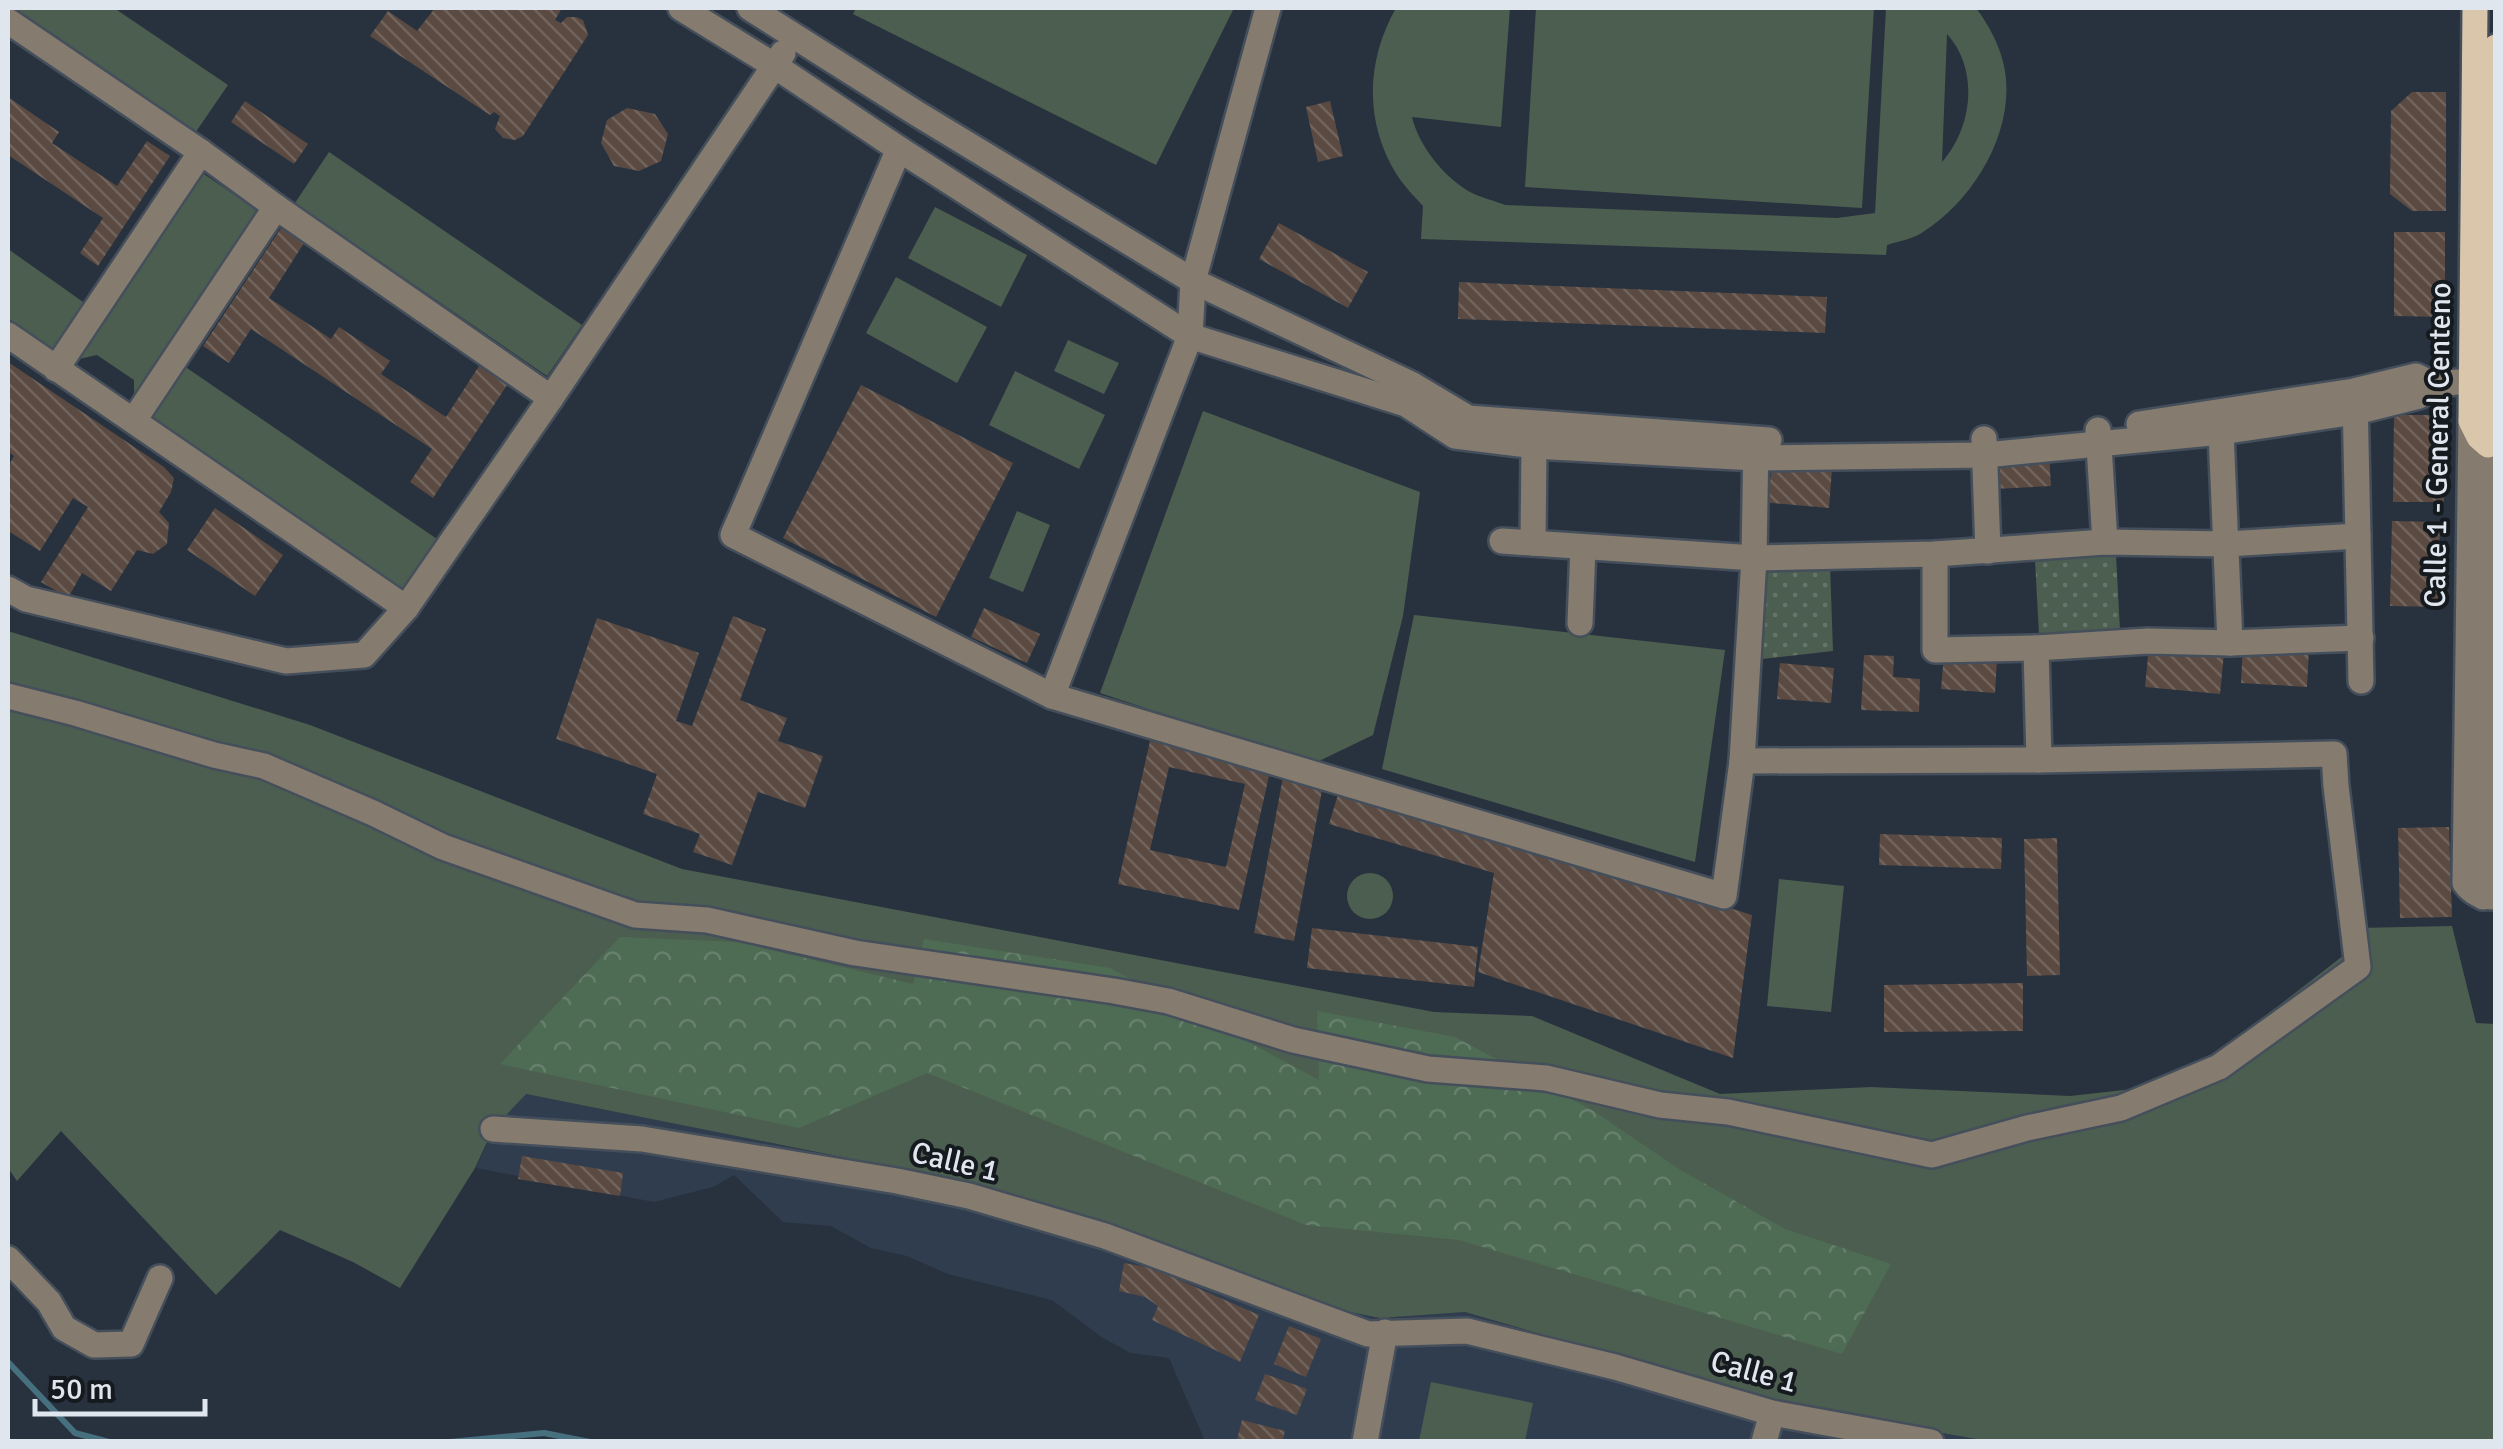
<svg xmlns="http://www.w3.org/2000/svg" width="2503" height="1449" font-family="Signika,sans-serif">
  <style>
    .built { fill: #303d4f }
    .green { fill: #4c5e4f; fill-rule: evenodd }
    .forest { fill: url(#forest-crowns) }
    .park { fill: url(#park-dots) }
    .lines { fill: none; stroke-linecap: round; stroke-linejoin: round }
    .stream { stroke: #47707e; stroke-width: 6 }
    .building { fill: url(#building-back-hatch); fill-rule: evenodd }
    .minor-casing { stroke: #454f5b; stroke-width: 30 }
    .major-casing { stroke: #454f5b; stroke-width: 30 }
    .minor { stroke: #857c6f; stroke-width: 25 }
    .major { stroke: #dac7ab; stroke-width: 25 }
    .labels { text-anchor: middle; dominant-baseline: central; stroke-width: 8; stroke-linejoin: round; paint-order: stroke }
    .street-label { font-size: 30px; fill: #e0e6ee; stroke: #151a1f }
  </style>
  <defs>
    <pattern id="forest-crowns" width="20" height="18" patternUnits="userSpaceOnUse" patternTransform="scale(2.5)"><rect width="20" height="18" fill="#4e6b54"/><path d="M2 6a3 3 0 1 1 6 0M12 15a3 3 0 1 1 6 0" fill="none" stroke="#67806d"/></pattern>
    <pattern id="park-dots" width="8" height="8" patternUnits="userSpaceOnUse" patternTransform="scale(2.5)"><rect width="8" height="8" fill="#4c5e4f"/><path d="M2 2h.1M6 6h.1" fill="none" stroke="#667569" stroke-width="1.8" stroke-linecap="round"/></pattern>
    <pattern id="building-back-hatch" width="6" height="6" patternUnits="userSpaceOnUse" patternTransform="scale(2.5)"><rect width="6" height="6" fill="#5a4a41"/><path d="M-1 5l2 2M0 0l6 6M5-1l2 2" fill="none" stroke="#71645d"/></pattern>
  </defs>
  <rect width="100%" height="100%" fill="#28323f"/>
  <path class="built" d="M525,1094l437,87 109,33 269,96 40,8 85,-6 316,92 206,37h-782l-36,-83 -38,-5 -28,-15 -51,-38 -104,-26 -41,-18 -36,-8 -40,-22 -48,-4 -49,-47 -21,12 -59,15 -178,-34 17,-39z"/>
  <g class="green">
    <path d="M8,8h106l114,77 -35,51z"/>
    <path d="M856,8h378l-78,157 -303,-151z"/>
    <path d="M1396,8h114l-9,119 -89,-10c7,30 34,63 62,77 9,4 21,7 31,11l332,13 38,-5 11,-205h90c15,20 28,45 30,71 5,59 -34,122 -83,153 -10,7 -24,9 -36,13l-1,10 -465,-16 2,-33c-9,-10 -19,-20 -26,-31 -33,-53 -31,-114 -1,-167zM1947,34c32,35 26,93 -5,128z"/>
    <path d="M1536,8h338l-12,200 -337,-21z"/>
    <path d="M329,152l253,173 -35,51 -252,-173z"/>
    <path d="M198,170l63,43 -127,190v-23l-37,-25 -27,6z"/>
    <path d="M935,207l92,48 -26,52 -93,-49z"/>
    <path d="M8,249l78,55 -32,47 -46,-33z"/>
    <path d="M896,277l91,50 -30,56 -91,-50z"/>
    <path d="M1068,340l51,23 -15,31 -50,-23z"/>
    <path d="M184,366l253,173 -34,51 -253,-173z"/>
    <path d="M1015,371l90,44 -26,54 -90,-44z"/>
    <path d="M1203,411l217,81 -17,124 -30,119 -56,27 -31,-7 -186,-62z"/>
    <path d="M1017,511l33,14 -27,67 -34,-14z"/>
    <path d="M1414,615l311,35 -30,212 -313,-93z"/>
    <path d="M8,631l302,94 372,144 752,143 98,4 188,78 151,-7 199,9 63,-7 87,-38 128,-99 9,-24 95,-2 24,97 19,1v417h-508l-206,-37 -316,-92 -85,6 -40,-8 -269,-96 -109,-33 -436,-87 -33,35 -18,39 -75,120 -47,-26 -73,-32 -64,65 -155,-164 -44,50 -9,-13z"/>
    <circle cx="1370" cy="896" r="23"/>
    <path d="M1779,879l65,7 -13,126 -64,-6z"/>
    <path d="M1431,1382l102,21 -8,38h-106z"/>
  </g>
  <path class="forest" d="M620,937l118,5 175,42 11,-45 186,29 209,112 -2,-69 138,26 137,73 87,59 106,60 106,35 -49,90 -383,-114 -153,-15 -379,-152 -128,55 -299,-64z"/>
  <g class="park">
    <path d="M2116,556l4,74 -81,4 -4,-74z"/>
    <path d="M1830,565l3,86 -71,8 2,-88z"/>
  </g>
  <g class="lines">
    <g class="stream">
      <path d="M8,1362l67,71 34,9"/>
      <path d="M450,1442l94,-9 46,9"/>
    </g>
  </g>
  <g class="building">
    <path d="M435,8h127l-7,12 6,3 6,-6h9l7,3 5,15 -65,101 -8,4 -12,-2 -8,-9 5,-13 -6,-4 -4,3 -120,-79 18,-25 29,20z"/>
    <path d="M2412,92h34v119h-34l-22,-17 1,-83z"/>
    <path d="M8,97l51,35 -7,11 65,43 30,-45 23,15 -72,110 -18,-13 23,-35 -95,-63z"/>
    <path d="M245,101l63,43 -14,20 -63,-42z"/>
    <path d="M1330,101l13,55 -25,6 -12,-55z"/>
    <path d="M627,108l28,6 13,20 -7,27 -22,10 -25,-5 -13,-23 6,-23z"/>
    <path d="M1279,223l89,49 -20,36 -89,-49z"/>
    <path d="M281,228l23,15 -35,55 62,41 8,-12 51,34 -9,13 65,43 33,-51 28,19 -74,113 -23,-16 22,-33 -181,-120 -22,34 -26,-17z"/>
    <path d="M2394,232h51v85l-51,-1z"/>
    <path d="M1459,282l368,15 -2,36 -367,-14z"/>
    <path d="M8,362l156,105 10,11 -3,14 -12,20 10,11 -2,21 -14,10 -16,-4 -26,41 -29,-18 -14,25 -27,-16 47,-75 -15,-9 -33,53 -32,-20v-64l6,-11 -6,-4z"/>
    <path d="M861,385l152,78 -77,154 -153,-79z"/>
    <path d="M2394,415h51l-1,87h-51z"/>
    <path d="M2049,454l2,32 -57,3 -1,-33z"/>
    <path d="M1772,464l60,5 -3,39 -69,-6 2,-21 8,1z"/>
    <path d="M215,508l68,47 -28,41 -68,-46z"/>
    <path d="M2392,521l48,1 -2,85 -48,-1z"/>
    <path d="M984,608l56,26 -13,29 -56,-26z"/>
    <path d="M733,616l33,13 -26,71 47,18 -9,23 45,15 -18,52 -47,-16 -26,73 -39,-13 7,-18 -57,-20 14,-40 -101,-35 41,-121 102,35 -23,68 16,5z"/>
    <path d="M2243,644l66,4 -2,39 -66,-4z"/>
    <path d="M2149,647l75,6 -4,41 -75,-7z"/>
    <path d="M1864,655l30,1 -1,21 27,2 -1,33 -58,-2z"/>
    <path d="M1944,655l53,5 -2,33 -54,-4z"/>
    <path d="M1780,663l54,5 -3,35 -54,-4z"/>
    <path d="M1150,741l121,26 -32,143 -121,-26zM1169,767l76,17 -19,83 -76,-17z"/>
    <path d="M1283,777l40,8 -29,156 -40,-8z"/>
    <path d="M1340,788l164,49 248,78 -19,143 -255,-86 16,-99 -165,-49z"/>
    <path d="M2449,827l3,90 -52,1 -2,-90z"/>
    <path d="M1880,834l122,4 -1,31 -122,-4z"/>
    <path d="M2057,838l3,137 -33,1 -3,-137z"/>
    <path d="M1312,928l166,19 -4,40 -167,-19z"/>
    <path d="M2023,983v48l-139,1v-47z"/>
    <path d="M522,1156l101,17 -3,23 -102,-17z"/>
    <path d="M1124,1263l28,5 107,47 -19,47 -88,-42 6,-14 -13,-9 -26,-6z"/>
    <path d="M1289,1326l32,13 -15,38 -32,-13z"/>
    <path d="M1265,1374l42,15 -10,26 -42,-15z"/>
    <path d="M1242,1420l43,11 -3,11 -45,-2z"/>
  </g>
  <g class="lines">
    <g class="minor-casing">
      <g id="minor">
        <path d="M681,8l94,58 124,83 291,187 216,68 49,32 79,10 221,12 230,-3 236,-23 134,-20 64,-16 13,-12"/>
        <path d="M750,8l166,105 277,168 218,103 57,34 301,22"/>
        <path d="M8,21l193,131"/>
        <path d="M899,149l-166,386 319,161 672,200 18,-135 12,-203 2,-118"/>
        <path d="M276,207l275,191"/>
        <path d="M8,335l398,273"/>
        <path d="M56,369l145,-217 75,55 -142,213"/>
        <path d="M2355,396l6,285"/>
        <path d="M2471,421l-6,462c8,11 16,14 31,14"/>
        <path d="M2139,424l215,-33 62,-15 16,8 40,-3"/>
        <path d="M2098,430l7,112"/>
        <path d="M2221,432l9,211"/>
        <path d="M1984,439l4,112"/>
        <path d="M1502,541l252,17 181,-4 170,-12 122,2 131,-8"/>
        <path d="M1533,543l1,-97"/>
        <path d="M1935,554v96l101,-2 112,-7 82,2 131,-5"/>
        <path d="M8,589l18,10 260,62 78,-6 42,-47 145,-210 232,-345"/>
        <path d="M1580,623l3,-76"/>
        <path d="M2036,648l3,112"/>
        <path d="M8,696l67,17 139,42 50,11 109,47 70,34 192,68 72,5 148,33 259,38 54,10 125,39 135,29 118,9 114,27 68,7 204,43 95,-27 94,-20 98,-41 139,-100 -22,-181 -2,-32 -295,6 -297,1"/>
        <path d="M1052,696l138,-360 3,-55 75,-273"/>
        <path d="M2483,897l5,-445"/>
        <path d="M493,1129l149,10 255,42 72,15 136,40 263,98 99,-3 148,36 157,46 159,29"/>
        <path d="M8,1259l41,43 15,26 30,17 37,-1 29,-66"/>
        <path d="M1365,1442l20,-110"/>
        <path d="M1764,1442l8,-29"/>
      </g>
    </g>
    <g class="major-casing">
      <g id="major">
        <path d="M2475,8l-4,413 8,16 9,8"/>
        <path d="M2489,441l6,-257 1,-137"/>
      </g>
    </g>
    <use href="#minor" class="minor"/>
    <use href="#major" class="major"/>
  </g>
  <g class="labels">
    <g class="street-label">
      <text transform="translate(2438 445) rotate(-89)">Calle 1 - General Centeno</text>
      <text transform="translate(955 1162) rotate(13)">Calle 1</text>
      <text transform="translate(1754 1372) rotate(15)">Calle 1</text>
    </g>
  </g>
  <rect width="2503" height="1449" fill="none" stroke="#e0e6ee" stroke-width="20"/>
  <path d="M35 1399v15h170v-15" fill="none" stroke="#e0e6ee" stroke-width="5"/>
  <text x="50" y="1399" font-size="30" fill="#e0e6ee" stroke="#151a1f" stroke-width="8" paint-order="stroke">50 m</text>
</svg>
